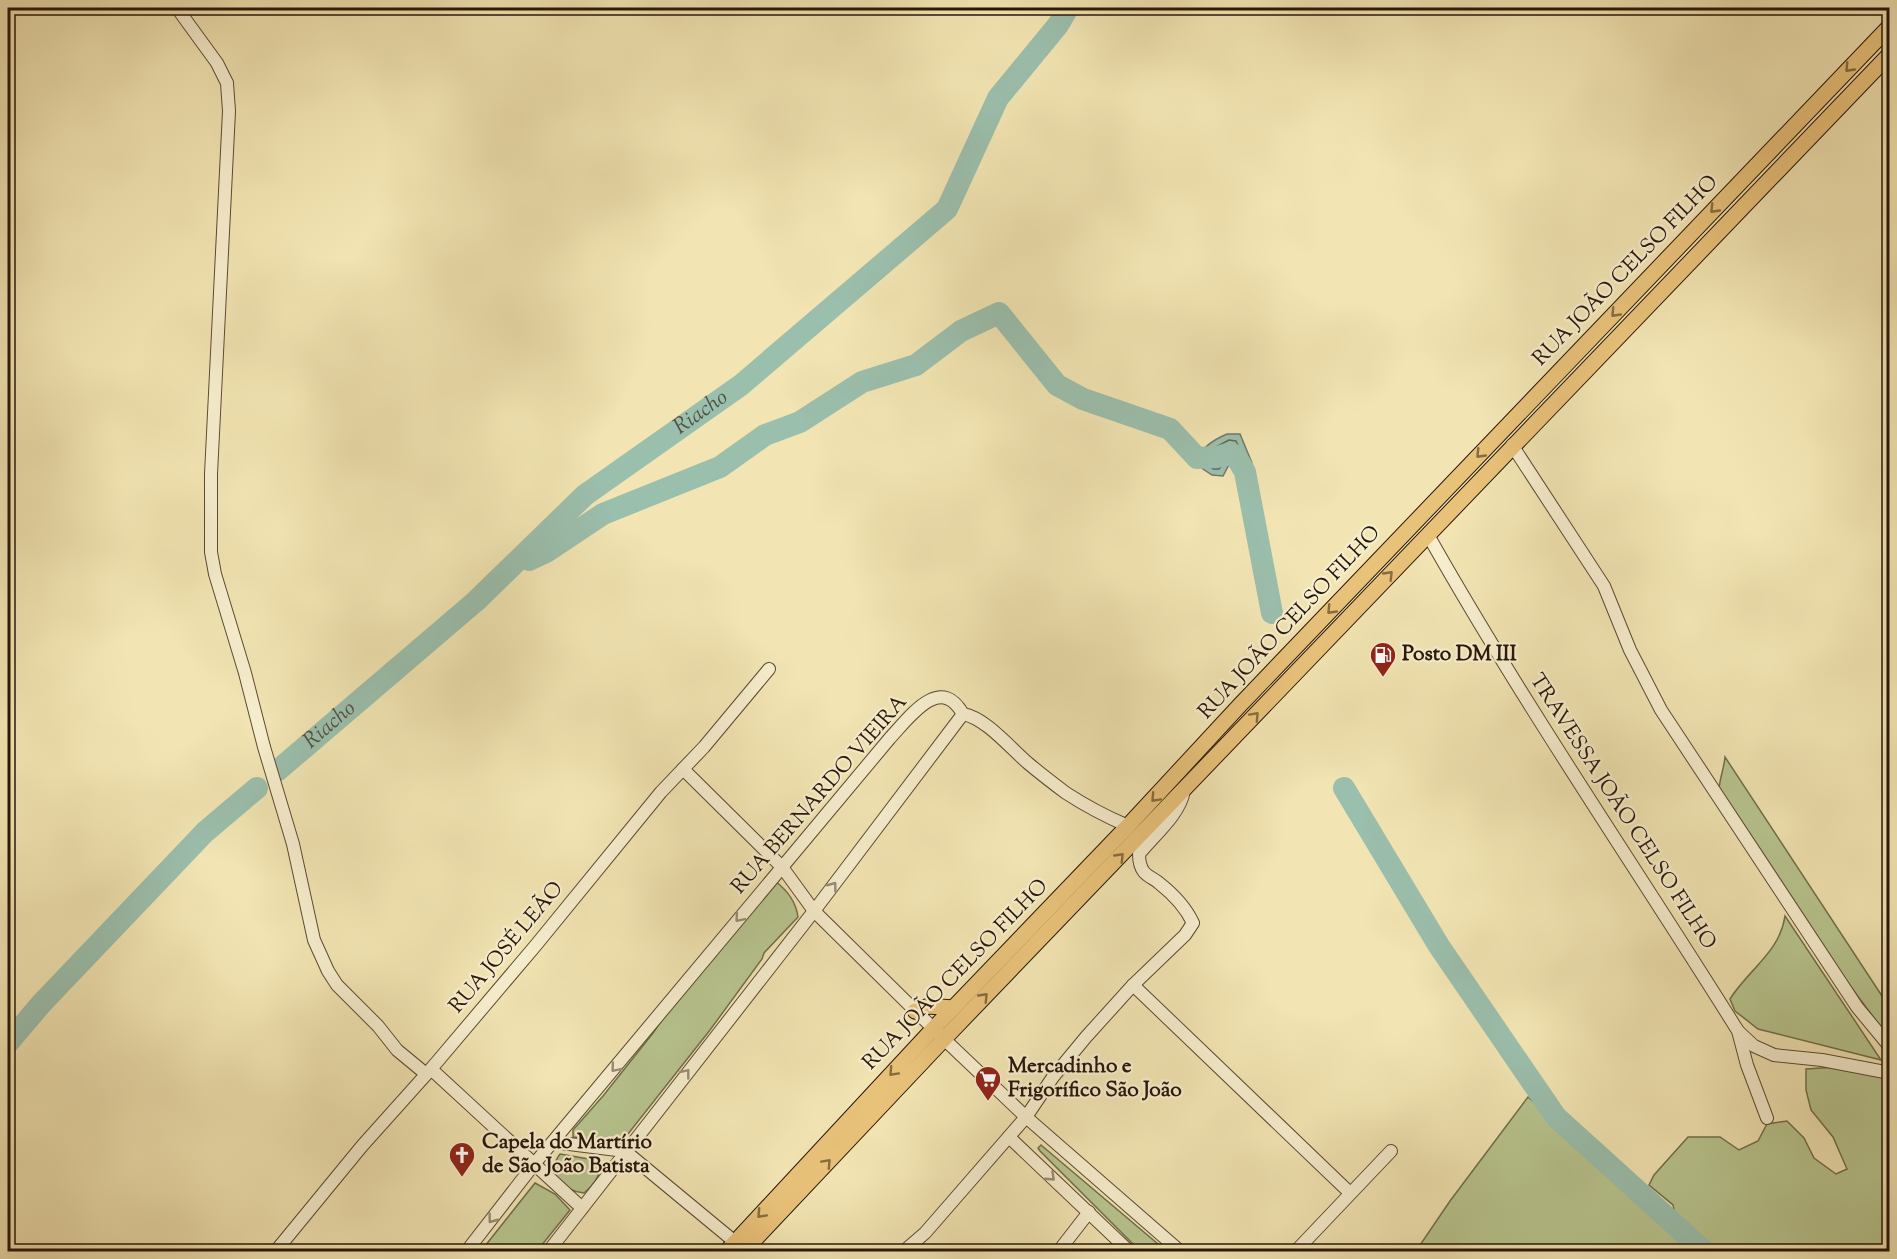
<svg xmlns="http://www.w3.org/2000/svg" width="1897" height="1259" font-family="'Sorts Mill Goudy',serif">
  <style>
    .green { fill: #b8c58f; stroke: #706e4c; stroke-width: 1.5 }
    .water { fill: #9bbfad; stroke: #6d7b6b; stroke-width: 1.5 }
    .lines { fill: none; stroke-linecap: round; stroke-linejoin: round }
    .shore { stroke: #616a5a; stroke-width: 1.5 }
    .river { stroke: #9bbfad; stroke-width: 22 }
    .minor-casing { stroke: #5a4a33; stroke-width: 14 }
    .major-casing { stroke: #271608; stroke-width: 17 }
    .minor { stroke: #f7eece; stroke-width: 12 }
    .major { stroke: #e9c27a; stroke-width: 15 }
    .oneway { stroke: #886c41 }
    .oneway2 { stroke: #998d75 }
    .labels { text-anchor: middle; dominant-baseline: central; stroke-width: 4.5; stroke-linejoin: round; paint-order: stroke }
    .street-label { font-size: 21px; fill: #271608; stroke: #f7eece }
    .poi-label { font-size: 21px; font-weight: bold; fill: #271608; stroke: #f7eece; text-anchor: start }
    .water-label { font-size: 22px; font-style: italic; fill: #505142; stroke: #f7eece }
  </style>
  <rect width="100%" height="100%" fill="#f2e5b3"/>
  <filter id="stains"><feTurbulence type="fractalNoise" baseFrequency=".00333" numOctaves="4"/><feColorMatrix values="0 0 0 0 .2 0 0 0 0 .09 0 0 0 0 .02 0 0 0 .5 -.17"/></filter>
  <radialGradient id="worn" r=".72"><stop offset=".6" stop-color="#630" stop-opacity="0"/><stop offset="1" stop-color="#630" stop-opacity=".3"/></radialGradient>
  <g class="green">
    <path d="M1725,757l157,239 7,7v35l-50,-67 -120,-177c-1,-12 5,-24 6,-37z"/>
    <path d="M775,881c12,9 21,21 23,36l-34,36 -2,6 -52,71 -82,104 -8,7 -10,1 -37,-5v-7l30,-34 50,-63 41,-59z"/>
    <path d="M1785,916l96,144 -123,-31 -23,-18 -5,-12c18,-29 50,-47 55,-83z"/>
    <path d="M1838,1067l51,10v174h-176c-13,-12 -38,-27 -40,-46l-24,-20 5,-10 34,-38h32l19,13 19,-9 9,-17 20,-3 17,17 10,20 22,16 11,-5 -14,-32 -22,-27 -5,-20v-21z"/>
    <path d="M1528,1097l170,154h-282l34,-50z"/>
    <path d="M1041,1145l117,99 3,4 -1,3h-20l-100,-100 -2,-3z"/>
    <path d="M560,1154l40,7c2,13 -5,23 -16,32 -20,-2 -39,-19 -24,-39z"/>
    <path d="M535,1183l20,11 15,16 -33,41h-56z"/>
  </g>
  <path class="water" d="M1227,434h13l12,29 -13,13 -8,-15 -8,15 -11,-1 -18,-12c9,-16 17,-22 33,-29z"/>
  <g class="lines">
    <path class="shore" d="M1229,440l7,1 7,16 -1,3 -13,-4 -10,13h-6l-9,-7 3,-10z"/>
    <g class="river">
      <path d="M529,560l17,-8 57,-38 117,-47 45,-32 35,-13 62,-40 54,-17 45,-34 38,-18 58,72 26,14 87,30 27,29 20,-1 14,-4 7,7 7,12 27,141"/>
      <path id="s1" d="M277,771l199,-170 109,-106 156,-110 206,-176 51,-111 60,-73 10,-17"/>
      <path d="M1344,788l95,158 117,171 149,135"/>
      <path d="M8,1043l33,-39 164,-172 52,-44"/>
    </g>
    <g class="minor-casing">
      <g id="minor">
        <path d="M177,8l40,55 10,20 2,28 -18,363v78l4,22 30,99 19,74 29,97 21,96 14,31 9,14 41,41 19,24 29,24"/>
        <path d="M1512,445l92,141 26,64 31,60 196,297 33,40"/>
        <path d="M1428,535c96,170 207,331 310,496l9,34 20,53"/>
        <path d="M963,714c23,4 48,35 66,50 12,10 25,20 37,29 20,13 41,24 62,33"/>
        <path d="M683,769l99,98 32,44 130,128 82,78 155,135"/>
        <path d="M1133,985l217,208"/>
        <path d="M1739,1032l15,14 20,9 48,5 68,13"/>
        <path d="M431,1069l151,139"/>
        <path d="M1009,1137l121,115"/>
        <path d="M553,1142l72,9 110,91"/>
        <path d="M275,1252l87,-106 69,-77 105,-124 125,-153 43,-45 65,-78"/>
        <path d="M466,1252l69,-89 355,-425c19,-20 50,-65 73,-24"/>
        <path d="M548,1252l266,-341 149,-197"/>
        <path d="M903,1252l22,-19 101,-116 27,-40 33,-40 47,-52 52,-50 8,-12c-7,-15 -20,-29 -34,-40 -4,-4 -11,-6 -15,-11 -4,-5 -5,-11 -5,-18 15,-19 40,-38 45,-63"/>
        <path d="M1058,1252l31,-40"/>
        <path d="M1295,1252l96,-101"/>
      </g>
    </g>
    <g class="major-casing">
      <g id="major">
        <path d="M915,1011l14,-5 24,2"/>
        <path d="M726,1252l207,-223 195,-203 112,-121 650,-679"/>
        <path d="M743,1252l201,-213 946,-985"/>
      </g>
    </g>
    <use href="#minor" class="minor"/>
    <use href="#major" class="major"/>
  </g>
  <defs><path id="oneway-chevron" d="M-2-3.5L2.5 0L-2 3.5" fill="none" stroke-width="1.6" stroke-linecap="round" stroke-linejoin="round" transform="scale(1.5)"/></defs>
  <g class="oneway">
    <use href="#oneway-chevron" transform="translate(1849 68) rotate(134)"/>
    <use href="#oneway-chevron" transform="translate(1714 209) rotate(134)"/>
    <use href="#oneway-chevron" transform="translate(1615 313) rotate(134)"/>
    <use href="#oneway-chevron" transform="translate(1480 454) rotate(134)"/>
    <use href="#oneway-chevron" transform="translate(1389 575) rotate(-46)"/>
    <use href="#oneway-chevron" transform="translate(1331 610) rotate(134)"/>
    <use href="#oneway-chevron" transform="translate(1255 716) rotate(-47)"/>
    <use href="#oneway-chevron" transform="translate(1155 798) rotate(133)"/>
    <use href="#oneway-chevron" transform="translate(1120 857) rotate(-46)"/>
    <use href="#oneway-chevron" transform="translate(984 997) rotate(-46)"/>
    <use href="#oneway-chevron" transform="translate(893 1072) rotate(133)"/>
    <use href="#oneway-chevron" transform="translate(827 1163) rotate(-47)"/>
    <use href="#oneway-chevron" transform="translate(761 1214) rotate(133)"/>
  </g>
  <g class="oneway2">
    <use href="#oneway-chevron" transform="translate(833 886) rotate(-53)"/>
    <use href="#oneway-chevron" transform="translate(739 918) rotate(130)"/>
    <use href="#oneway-chevron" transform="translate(615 1068) rotate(130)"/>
    <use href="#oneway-chevron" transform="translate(686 1073) rotate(-52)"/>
    <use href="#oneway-chevron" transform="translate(1051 1177) rotate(43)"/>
    <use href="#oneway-chevron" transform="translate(492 1219) rotate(127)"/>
  </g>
  <defs>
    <g id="fuel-pin" transform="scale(1.35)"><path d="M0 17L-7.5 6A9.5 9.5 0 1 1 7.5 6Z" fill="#8f2418" stroke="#f7eece"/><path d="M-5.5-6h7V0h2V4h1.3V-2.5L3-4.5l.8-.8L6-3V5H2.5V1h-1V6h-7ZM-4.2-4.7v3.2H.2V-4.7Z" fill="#fff"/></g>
    <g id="supermarket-pin" transform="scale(1.35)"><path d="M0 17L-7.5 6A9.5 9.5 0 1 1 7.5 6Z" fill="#8f2418" stroke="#f7eece"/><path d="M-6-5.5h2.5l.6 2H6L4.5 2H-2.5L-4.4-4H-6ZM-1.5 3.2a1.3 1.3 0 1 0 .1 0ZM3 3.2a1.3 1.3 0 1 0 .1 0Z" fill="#fff"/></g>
    <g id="church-pin" transform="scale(1.35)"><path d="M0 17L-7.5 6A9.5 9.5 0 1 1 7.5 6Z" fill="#8f2418" stroke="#f7eece"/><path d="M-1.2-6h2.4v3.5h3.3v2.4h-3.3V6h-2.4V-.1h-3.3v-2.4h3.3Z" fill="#fff"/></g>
  </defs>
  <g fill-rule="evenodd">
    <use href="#fuel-pin" x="1383" y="655"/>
    <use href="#supermarket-pin" x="988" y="1079"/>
    <use href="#church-pin" x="462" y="1155"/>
  </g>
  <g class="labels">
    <g class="street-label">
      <text transform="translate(1626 271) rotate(-46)">RUA JOÃO CELSO FILHO</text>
      <text transform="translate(1290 623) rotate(-47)">RUA JOÃO CELSO FILHO</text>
      <text transform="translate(820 795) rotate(-49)">RUA BERNARDO VIEIRA</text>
      <text transform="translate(1622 812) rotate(57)">TRAVESSA JOÃO CELSO FILHO</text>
      <text transform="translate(507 948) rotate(-50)">RUA JOSÉ LEÃO</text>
      <text transform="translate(956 975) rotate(-46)">RUA JOÃO CELSO FILHO</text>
    </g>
    <g class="poi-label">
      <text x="1402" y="655">Posto DM III</text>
      <text x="1008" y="1067">Mercadinho e<tspan x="1008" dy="24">Frigorífico São João</tspan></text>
      <text x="482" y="1143">Capela do Martírio<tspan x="482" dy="24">de São João Batista</tspan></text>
    </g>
    <g class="water-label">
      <text stroke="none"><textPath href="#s1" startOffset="556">Riacho</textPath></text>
      <text stroke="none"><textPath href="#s1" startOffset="70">Riacho</textPath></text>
    </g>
  </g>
  <rect width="1897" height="1259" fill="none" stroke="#f2e5b3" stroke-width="30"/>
  <rect x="9" y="9" width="1879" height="1241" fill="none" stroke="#271608" stroke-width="3"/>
  <rect x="15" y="15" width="1867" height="1229" fill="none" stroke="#271608" stroke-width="1.5"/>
  <rect width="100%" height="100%" filter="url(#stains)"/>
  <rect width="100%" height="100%" fill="url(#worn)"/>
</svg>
